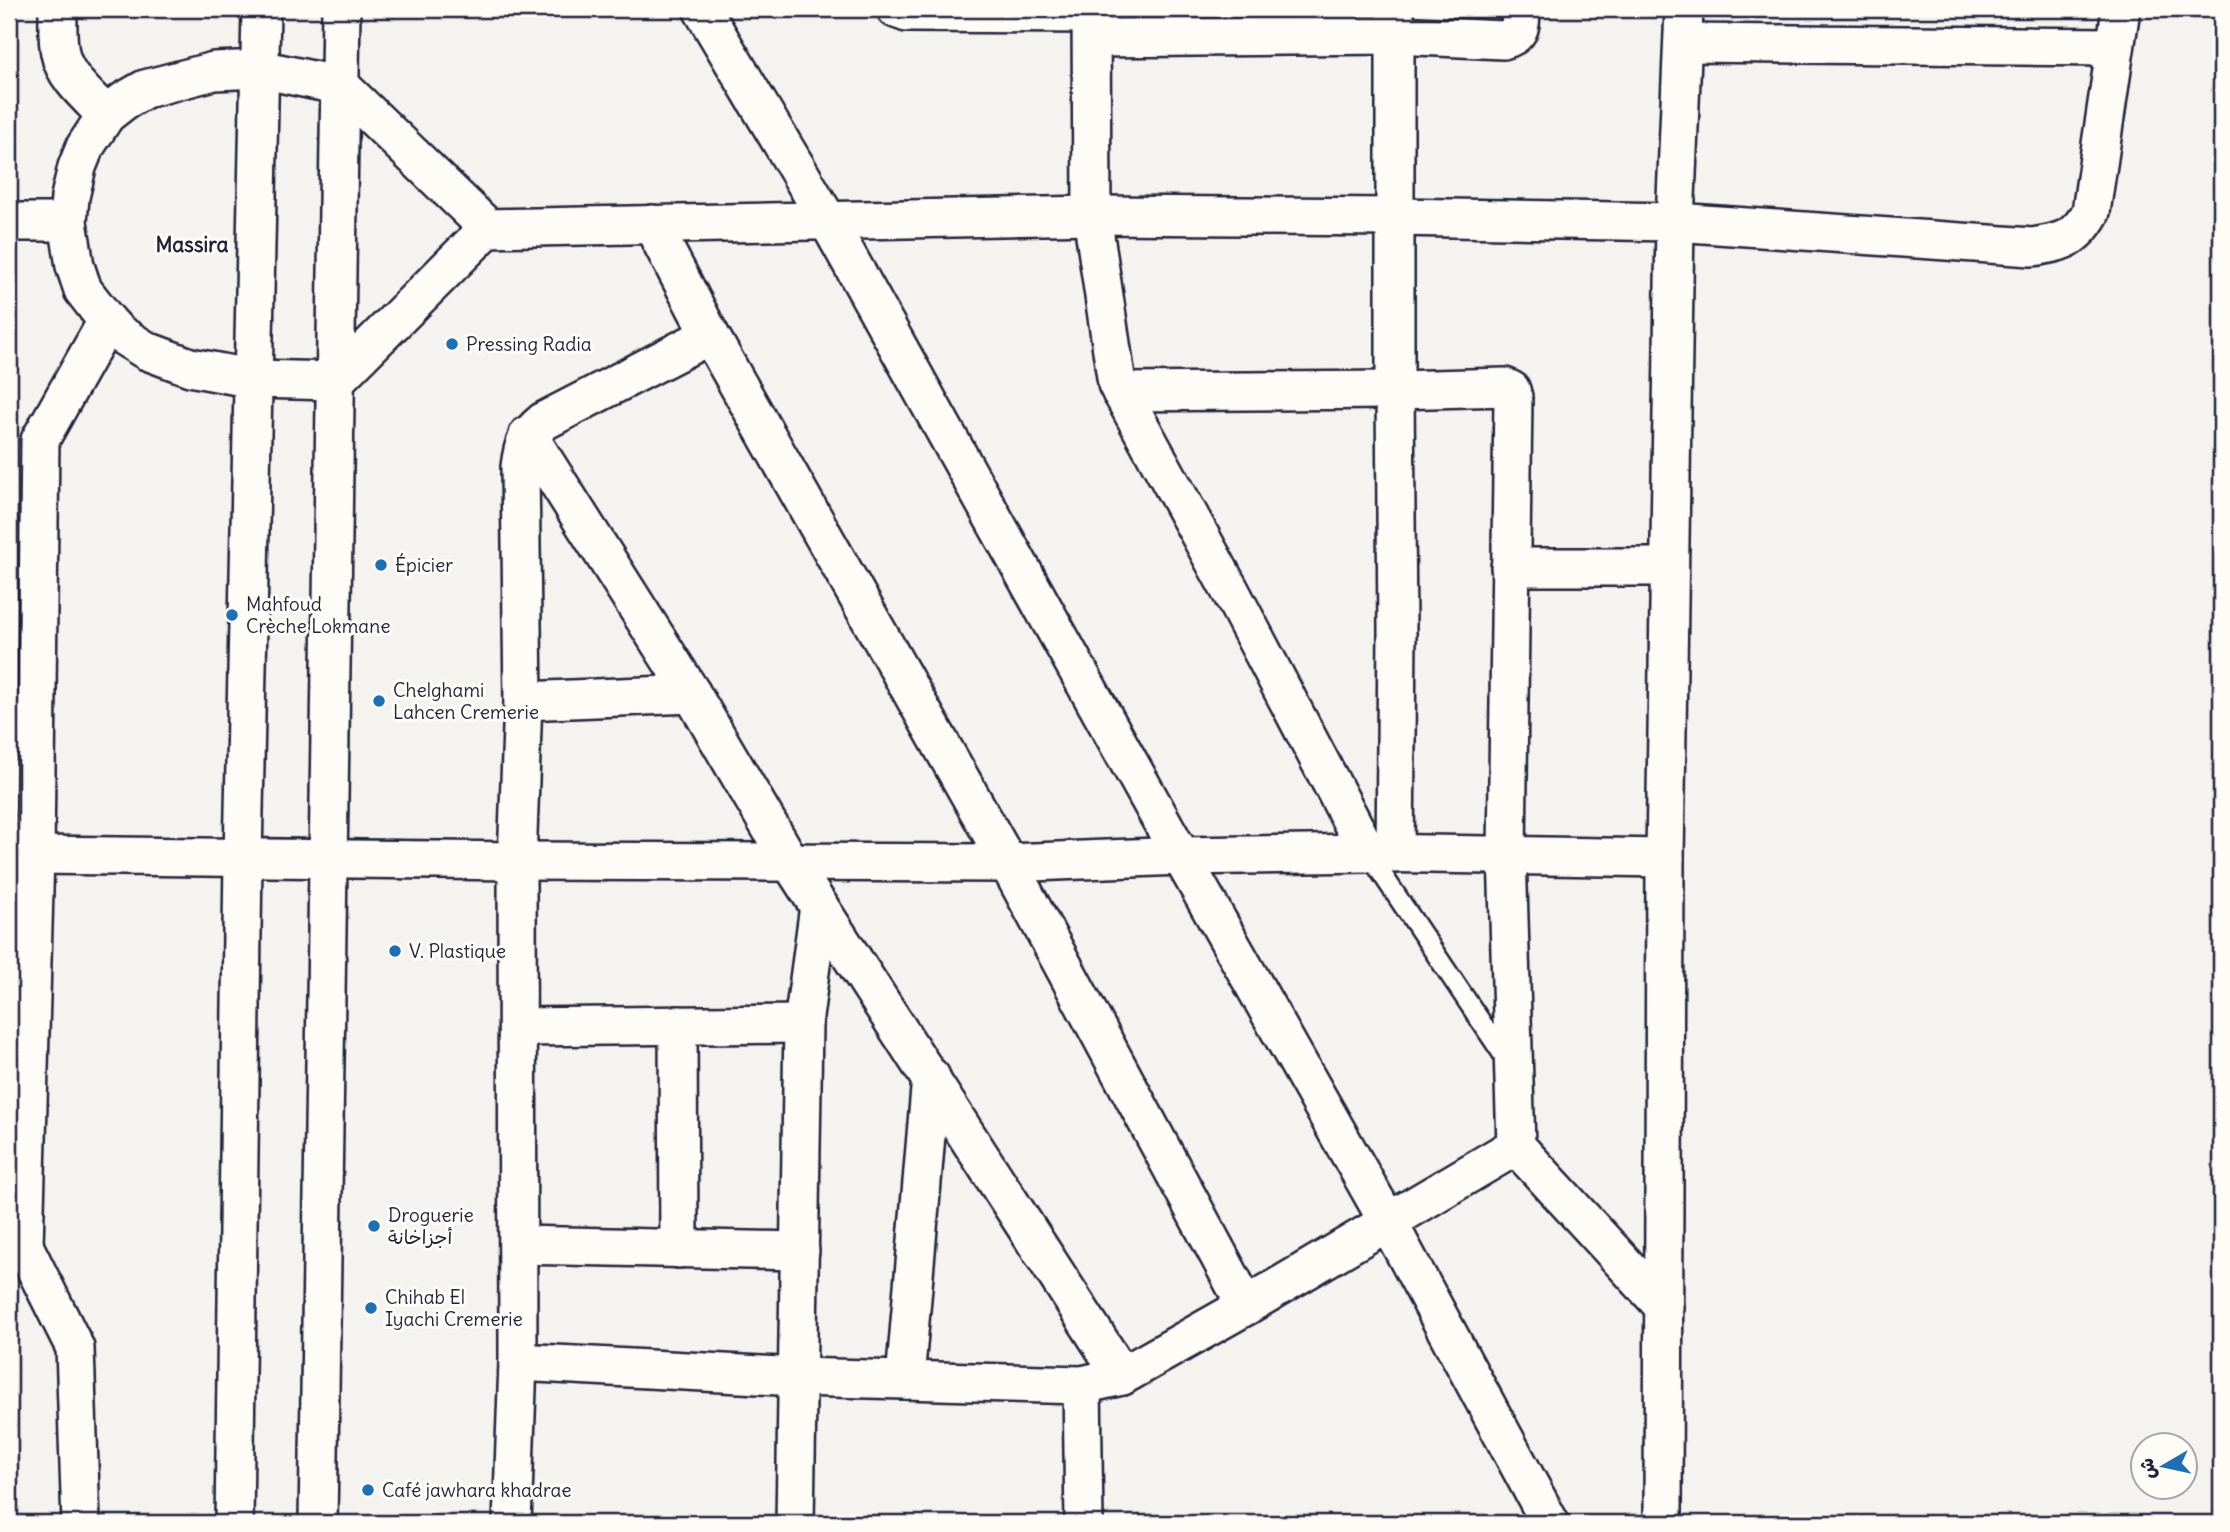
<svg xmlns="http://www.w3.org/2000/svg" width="2230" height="1532" font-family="Delius,'Playpen Sans Arabic',sans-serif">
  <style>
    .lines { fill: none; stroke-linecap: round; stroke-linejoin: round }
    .lane-casing { stroke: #22223b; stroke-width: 23 }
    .street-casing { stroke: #22223b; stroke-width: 42 }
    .lane { stroke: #fdfcf7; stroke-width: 18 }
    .street { stroke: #fdfcf7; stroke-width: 37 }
    .poi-dot { fill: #1f6fb2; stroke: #fdfcf7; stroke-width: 2.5 }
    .labels { text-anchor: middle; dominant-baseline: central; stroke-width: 6; stroke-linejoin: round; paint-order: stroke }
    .poi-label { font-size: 19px; fill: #22223b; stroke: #fdfcf7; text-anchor: start }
    .neighbourhood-label { font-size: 21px; font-weight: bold; fill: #22223b; stroke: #fdfcf7 }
  </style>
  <rect width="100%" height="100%" fill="#f4f3ef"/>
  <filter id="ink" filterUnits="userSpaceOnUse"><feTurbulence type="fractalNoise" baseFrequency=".0143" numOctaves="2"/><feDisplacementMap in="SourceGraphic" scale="14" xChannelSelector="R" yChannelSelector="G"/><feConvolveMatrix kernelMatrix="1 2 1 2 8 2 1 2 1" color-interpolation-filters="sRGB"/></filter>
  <g filter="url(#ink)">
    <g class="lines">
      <g class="lane-casing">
        <path id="lane" d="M1368,853l140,209"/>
      </g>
      <g class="street-casing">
        <g id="street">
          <path d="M58,9c0,14 -1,30 2,44 4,24 30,45 46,62"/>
          <path d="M702,9l126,212 353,635 207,366 162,301"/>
          <path d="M896,9l11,4 184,1"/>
          <path d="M1091,9l1,206 25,169 114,208 137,261 297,5"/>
          <path d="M1092,38l303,-3 108,5c19,-5 17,-14 18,-31"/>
          <path d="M1683,43l432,4"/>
          <path d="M9,222h59"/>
          <path d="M652,224l58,111 298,528 238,443"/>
          <path d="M488,228l-147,-142 -81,-17 -46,2 -69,18 -21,12 -18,14 -21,32 -8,20 -7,30 -2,25 7,44 8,24 24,31 11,12 29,18 43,16 64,12 81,2 153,-153 604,-13 304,2 279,5 357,25c30,-4 44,-8 59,-35l30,-203"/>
          <path d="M1121,392l274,-2 110,-3 6,3 2,7 -6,457 9,292 148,161"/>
          <path d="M528,435l164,259 99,169 331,513"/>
          <path d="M1510,567h159"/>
          <path d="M523,701l169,-7"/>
          <path d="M1395,854l2,-222 -2,-242v-381"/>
          <path d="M35,855l482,6 491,2 173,-7 187,-3"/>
          <path d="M678,1025l1,224"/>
          <path d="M518,1027l285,-3"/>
          <path d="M10,1226l14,20 51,102 6,175"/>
          <path d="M518,1245l282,6"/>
          <path d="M24,1246l11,-391 5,-415 67,-119"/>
          <path d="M518,1362l280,15 284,8 40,-9 124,-70 270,-160"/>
          <path d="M905,1380l26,-303"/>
          <path d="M1082,1385l2,138"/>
          <path d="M234,1523l9,-665 18,-849"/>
          <path d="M318,1523l23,-1514"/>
          <path d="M512,1523l6,-161 -1,-501 6,-160 -3,-234c3,-24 6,-31 24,-46l166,-86"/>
          <path d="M795,1523l8,-499 16,-118"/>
          <path d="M1663,1523l2,-665 10,-636 9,-213"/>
        </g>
      </g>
      <use href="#lane" class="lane"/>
      <use href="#street" class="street"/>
    </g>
  </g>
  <g class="poi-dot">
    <circle cx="452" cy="344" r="7"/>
    <circle cx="381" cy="565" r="7"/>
    <circle cx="232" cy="615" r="7"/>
    <circle cx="379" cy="701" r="7"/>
    <circle cx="395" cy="951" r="7"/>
    <circle cx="374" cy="1226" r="7"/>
    <circle cx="371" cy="1308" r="7"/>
    <circle cx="368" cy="1490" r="7"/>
  </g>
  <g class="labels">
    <g class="poi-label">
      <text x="466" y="344">Pressing Radia</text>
      <text x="395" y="565">Épicier</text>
      <text x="246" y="604">Mahfoud<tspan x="246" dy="22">Crèche Lokmane</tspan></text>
      <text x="393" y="690">Chelghami<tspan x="393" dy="22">Lahcen Cremerie</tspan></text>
      <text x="409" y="951">V. Plastique</text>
      <text x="388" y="1215">Droguerie<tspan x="388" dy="22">أجزاخانة</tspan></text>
      <text x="385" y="1297">Chihab El<tspan x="385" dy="22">Iyachi Cremerie</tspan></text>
      <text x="382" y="1490">Café jawhara khadrae</text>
    </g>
    <g class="neighbourhood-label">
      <text x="192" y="244">Massira</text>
    </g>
  </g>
  <rect width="2230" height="1532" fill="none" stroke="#fdfcf7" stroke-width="35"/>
  <rect x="18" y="18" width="2195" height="1497" fill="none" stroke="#22223b" stroke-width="2.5" filter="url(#ink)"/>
  <g transform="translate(2164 1466) rotate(261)"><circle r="33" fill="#fdfcf7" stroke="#a5a5ac" stroke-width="2"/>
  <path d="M0-5L12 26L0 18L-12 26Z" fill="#1f6fb2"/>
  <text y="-10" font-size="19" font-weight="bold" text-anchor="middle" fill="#22223b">ش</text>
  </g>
</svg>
